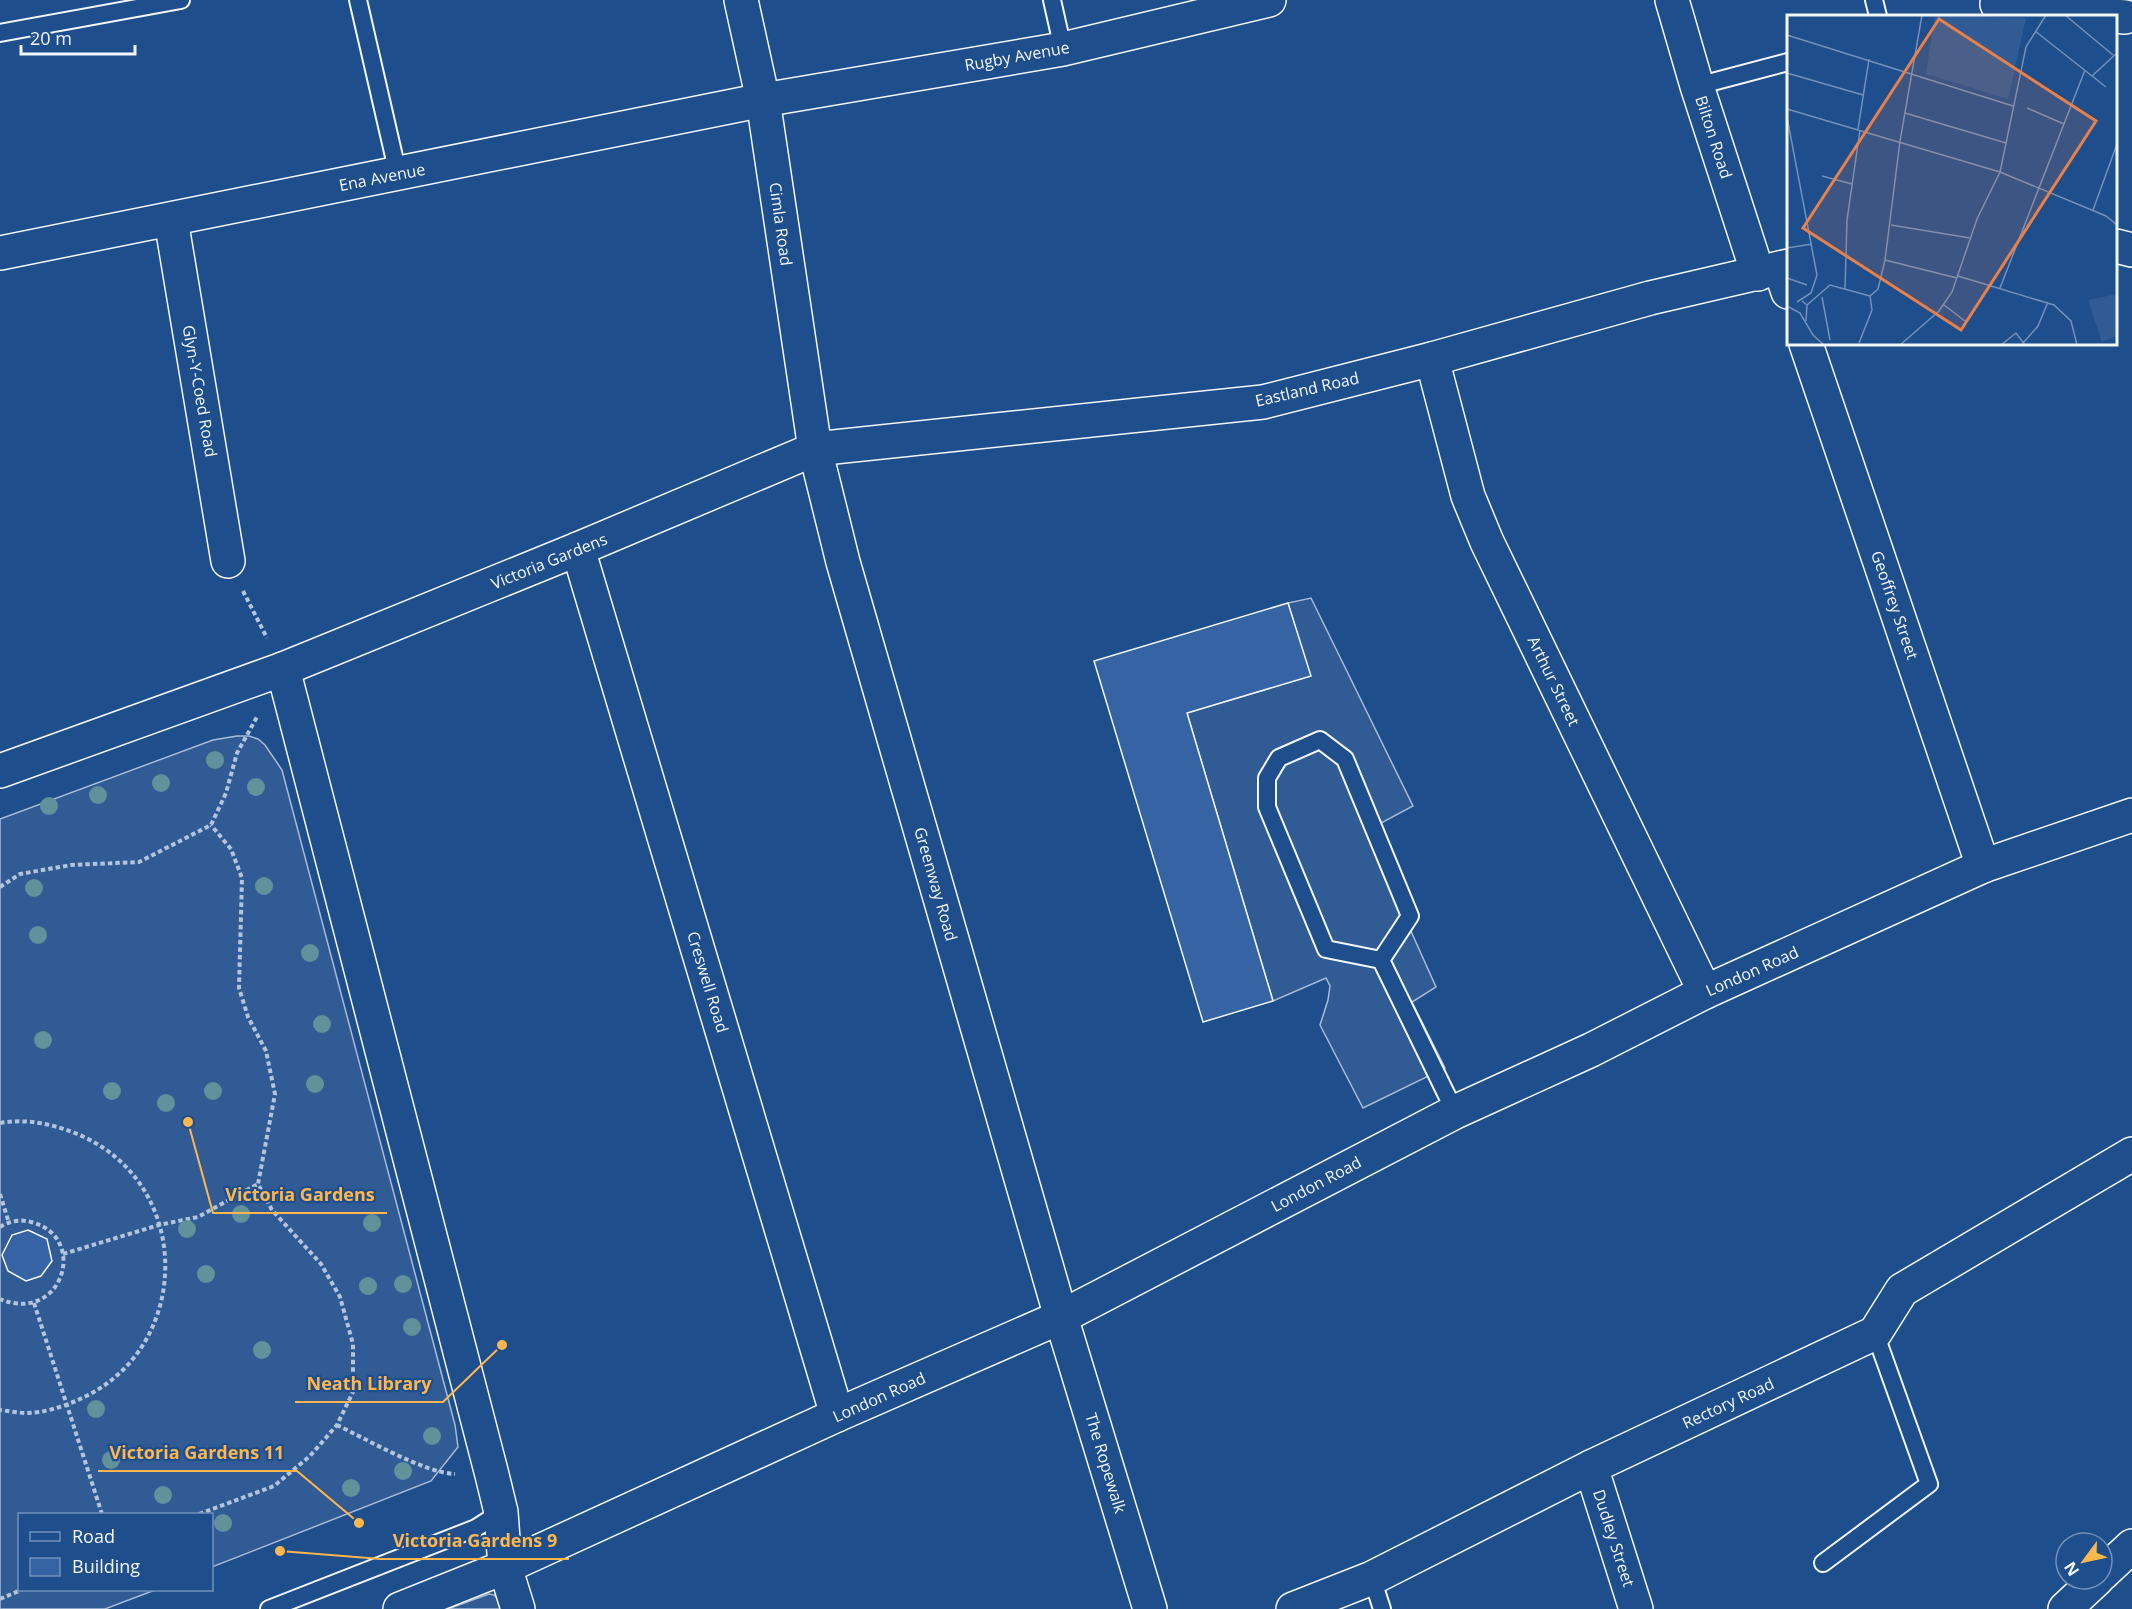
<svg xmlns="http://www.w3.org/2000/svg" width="2132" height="1609" font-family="'Open Sans',sans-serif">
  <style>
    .built { fill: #305b95; stroke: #a8bbd7; stroke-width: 1.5 }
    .building { fill: #3563a3; stroke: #f2f6ff; stroke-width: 1.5 }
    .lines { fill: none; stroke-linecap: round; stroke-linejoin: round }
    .lane-casing { stroke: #f2f6ff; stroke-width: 20 }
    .street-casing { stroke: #f2f6ff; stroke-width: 36 }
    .secondary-casing { stroke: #f2f6ff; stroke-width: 36 }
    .path { stroke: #b3c4dc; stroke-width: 4; stroke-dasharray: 4.5 3; stroke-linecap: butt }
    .lane { stroke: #1f4e8c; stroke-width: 16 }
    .street { stroke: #1f4e8c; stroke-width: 33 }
    .secondary { stroke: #1f4e8c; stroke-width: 33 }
    .tree { fill: #61919a }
    .labels { text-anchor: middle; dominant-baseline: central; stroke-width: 4.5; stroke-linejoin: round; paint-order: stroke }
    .street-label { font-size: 16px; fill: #f2f6ff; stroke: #1f4e8c }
    .inset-road { fill: none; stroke: #7391ba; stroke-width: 1.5 }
    .view { fill: #ea8049; fill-opacity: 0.15; stroke: #ea8049; stroke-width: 3 }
    .inset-edge { fill: none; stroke: #f2f6ff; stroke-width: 3 }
    .leader { fill: none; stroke: #ffb74d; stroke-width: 2 }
    .callout-dot { fill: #ffb74d; stroke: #1f4e8c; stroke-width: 2 }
    .callout-label { font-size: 18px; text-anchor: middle; font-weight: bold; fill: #ffb74d; stroke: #1f4e8c; stroke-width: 4.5; stroke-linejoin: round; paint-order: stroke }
  </style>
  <rect width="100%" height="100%" fill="#1f4e8c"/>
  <g class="built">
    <path d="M1311,598l102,208 -47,25 70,156 -24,15 33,66 -82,40 -43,-83 8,-25 2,-14 -4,-8 -53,23 -86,-288 123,-37 -22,-73z"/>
    <path d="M237,736h12l9,3 7,6 17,25 173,655 3,22 -27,34 -219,86v-53h-192v76h135l-50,19h-105v-790l213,-79z"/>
    <path d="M489,1594l5,1 4,4 2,10h-52z"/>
  </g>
  <g class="building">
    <path d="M1288,603l23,73 -124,37 86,288 -70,21 -109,-361z"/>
    <path d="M28,1230l19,9 5,22 -11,15 -15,5 -18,-10 -6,-16 10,-20z"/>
  </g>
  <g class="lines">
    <g class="lane-casing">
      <g id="lane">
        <path d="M358,0l40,174"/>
        <path d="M1052,0l11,49"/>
        <path d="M1874,0l4,16"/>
        <path d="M0,33l181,-33"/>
        <path d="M1697,86l91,-24"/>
        <path d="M1381,960l29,-44 -65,-157 -25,-19 -41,18 -12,20v29l59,142 55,11 74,152"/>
        <path d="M1823,1563l106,-79 -54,-151"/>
        <path d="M1372,1578l10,31"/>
        <path d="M269,1609l207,-81 25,-16"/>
      </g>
    </g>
    <g class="street-casing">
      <g id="street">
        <path d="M1672,0l25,86 61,188"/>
        <path d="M1997,4l128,13"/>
        <path d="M171,220l57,341"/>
        <path d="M0,253l763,-153 300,-51 206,-49"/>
        <path d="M1780,268l8,24"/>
        <path d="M1806,344l177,522"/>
        <path d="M1432,359l36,137 19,46 218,450"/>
        <path d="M815,449l28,113 218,755 89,292"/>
        <path d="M578,549l259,866"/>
        <path d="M283,669l209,806 9,37 4,55 13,42"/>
        <path d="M1591,1467l45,142"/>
        <path d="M400,1609l105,-42"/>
        <path d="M1293,1609l79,-31 219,-111 284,-134 27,-43 230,-136"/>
      </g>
    </g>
    <g class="secondary-casing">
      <g id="secondary">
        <path d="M741,0l22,100 52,349"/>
        <path d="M2116,246l16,4"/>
        <path d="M0,771l283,-102 295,-120 237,-100 448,-47 169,-43 218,-61 138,-32"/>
        <path d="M505,1567l332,-152 224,-98 394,-205 136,-62 114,-58 278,-126 149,-51"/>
        <path d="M2102,1574l30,-28"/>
        <path d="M2065,1609l32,-30"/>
      </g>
    </g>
    <g class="path">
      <path d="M243,591l24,47"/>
      <path d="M0,887l20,-13 51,-9 68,-3 72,-37 15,-32 11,-40 20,-36"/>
      <path d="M0,1123c29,-5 58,2 84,14 111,52 107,213 -4,262 -15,7 -36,14 -53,14 -9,0 -18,-2 -27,-3"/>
      <path d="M0,1194l9,29"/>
      <path d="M0,1227c9,-6 21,-8 31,-5 59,15 31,103 -31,77"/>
      <path d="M63,1254l96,-29 39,-8 60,-33"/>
      <path d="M34,1303l68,211"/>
      <path d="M337,1425c29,14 88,48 118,49"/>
      <path d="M199,1514l75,-28 36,-30 27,-31 16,-33v-48l-13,-47 -19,-33 -49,-54 -14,-26 17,-90 -9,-43 -18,-34 -9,-29 3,-110 -11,-29 -20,-24"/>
      <path d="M0,1599l21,-9"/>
    </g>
    <use href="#lane" class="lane"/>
    <use href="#street" class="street"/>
    <use href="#secondary" class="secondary"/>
  </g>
  <g class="tree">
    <circle cx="215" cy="760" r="9"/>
    <circle cx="161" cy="783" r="9"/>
    <circle cx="256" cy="787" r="9"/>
    <circle cx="98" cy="795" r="9"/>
    <circle cx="49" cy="806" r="9"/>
    <circle cx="264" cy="886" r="9"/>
    <circle cx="34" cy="888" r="9"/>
    <circle cx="38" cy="935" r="9"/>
    <circle cx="310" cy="953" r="9"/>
    <circle cx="322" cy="1024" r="9"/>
    <circle cx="43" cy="1040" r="9"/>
    <circle cx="315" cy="1084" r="9"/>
    <circle cx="112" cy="1091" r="9"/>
    <circle cx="213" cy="1091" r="9"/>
    <circle cx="166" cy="1103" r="9"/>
    <circle cx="241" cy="1214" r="9"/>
    <circle cx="372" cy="1223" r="9"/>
    <circle cx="187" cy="1229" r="9"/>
    <circle cx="206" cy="1274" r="9"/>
    <circle cx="403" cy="1284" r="9"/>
    <circle cx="368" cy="1286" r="9"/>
    <circle cx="412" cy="1327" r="9"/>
    <circle cx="262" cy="1350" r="9"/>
    <circle cx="96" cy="1409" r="9"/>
    <circle cx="432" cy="1436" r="9"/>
    <circle cx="111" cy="1460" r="9"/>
    <circle cx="403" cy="1471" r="9"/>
    <circle cx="351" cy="1488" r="9"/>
    <circle cx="163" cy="1495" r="9"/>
    <circle cx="223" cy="1523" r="9"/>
  </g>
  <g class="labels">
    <g class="street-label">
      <text transform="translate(1017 56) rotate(-10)">Rugby Avenue</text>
      <text transform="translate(1714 137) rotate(72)">Bilton Road</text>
      <text transform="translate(382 177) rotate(-11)">Ena Avenue</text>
      <text transform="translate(781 224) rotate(82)">Cimla Road</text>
      <text transform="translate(1307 389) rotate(-13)">Eastland Road</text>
      <text transform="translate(200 391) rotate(80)">Glyn-Y-Coed Road</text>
      <text transform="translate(549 561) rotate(-22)">Victoria Gardens</text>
      <text transform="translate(1895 605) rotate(71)">Geoffrey Street</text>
      <text transform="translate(1554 681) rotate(64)">Arthur Street</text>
      <text transform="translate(936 884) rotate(74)">Greenway Road</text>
      <text transform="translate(1752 971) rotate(-24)">London Road</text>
      <text transform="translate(708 982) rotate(73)">Creswell Road</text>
      <text transform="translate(1316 1184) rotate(-28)">London Road</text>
      <text transform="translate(879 1397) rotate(-24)">London Road</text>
      <text transform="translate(1728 1403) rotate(-25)">Rectory Road</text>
      <text transform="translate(1106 1463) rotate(73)">The Ropewalk</text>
      <text transform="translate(1614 1538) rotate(72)">Dudley Street</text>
    </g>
  </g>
  <g transform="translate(1787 15)">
    <rect width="330" height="330" fill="#1f4e8c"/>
    <path d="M148,0l91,3 -18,81 -82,-25zM330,279v42l-15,6 -14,-42z" fill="#305b95"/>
    <path class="inset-road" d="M278,0l48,40M248,16l71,56M0,20l226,71M0,58l76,22M305,61l25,-23M240,93l37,16M0,94l213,63M118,98l101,30M0,102l30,158 -6,18 -14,9M71,114l11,-70M213,157l106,44 11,9M35,161l30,8M306,195l24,-66M104,210l79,13M0,233l25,-4M98,245l72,18M171,261l96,29 17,16 6,24M0,263l20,7M213,273l85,-218M58,274l2,-69 13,-90M83,281l8,-7 7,-29 15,-119 22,-126M35,282l8,43M15,286l5,4 -1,16M20,290l23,-20 40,11M157,290l21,16M0,291l13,7 13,22 11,10M72,328l13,-33 -2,-14M236,328l15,-17 10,-24M113,330l39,-34 13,-19 25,-73 23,-47 26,-125 20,-32M214,330l15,-12 9,12"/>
    <path class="view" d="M152,4l157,102 -135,209 -158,-102z"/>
    <rect width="330" height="330" class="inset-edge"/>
  </g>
  <path class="leader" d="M188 1122L213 1213H387M502 1345L443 1402H295M359 1523L297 1471H98M280 1551L381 1559H569"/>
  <g class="callout-dot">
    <circle cx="188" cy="1122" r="6"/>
    <circle cx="502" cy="1345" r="6"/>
    <circle cx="359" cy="1523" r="6"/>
    <circle cx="280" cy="1551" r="6"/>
  </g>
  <g class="callout-label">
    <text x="300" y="1201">Victoria Gardens</text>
    <text x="369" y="1390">Neath Library</text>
    <text x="197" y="1459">Victoria Gardens 11</text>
    <text x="475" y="1547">Victoria Gardens 9</text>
  </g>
  <rect x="18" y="1513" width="195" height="78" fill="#1f4e8c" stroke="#7391ba" stroke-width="1.5"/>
  <rect x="30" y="1532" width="30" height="9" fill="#1f4e8c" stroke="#7391ba" stroke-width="1.5"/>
  <text x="72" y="1543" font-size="18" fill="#f2f6ff">Road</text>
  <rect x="30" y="1558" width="30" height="18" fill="#3563a3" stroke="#7391ba" stroke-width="1.5"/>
  <text x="72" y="1573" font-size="18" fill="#f2f6ff">Building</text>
  <g transform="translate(2084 1561) rotate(237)"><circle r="28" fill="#1f4e8c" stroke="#7391ba" stroke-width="1.5"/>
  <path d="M0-4.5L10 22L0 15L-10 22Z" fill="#ffb74d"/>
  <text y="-9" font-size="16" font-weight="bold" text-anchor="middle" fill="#f2f6ff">N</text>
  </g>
  <path d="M21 45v9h114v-9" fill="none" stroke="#f2f6ff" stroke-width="3"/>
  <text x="30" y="45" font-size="18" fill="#f2f6ff" stroke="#1f4e8c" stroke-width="4.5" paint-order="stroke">20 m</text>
</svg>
